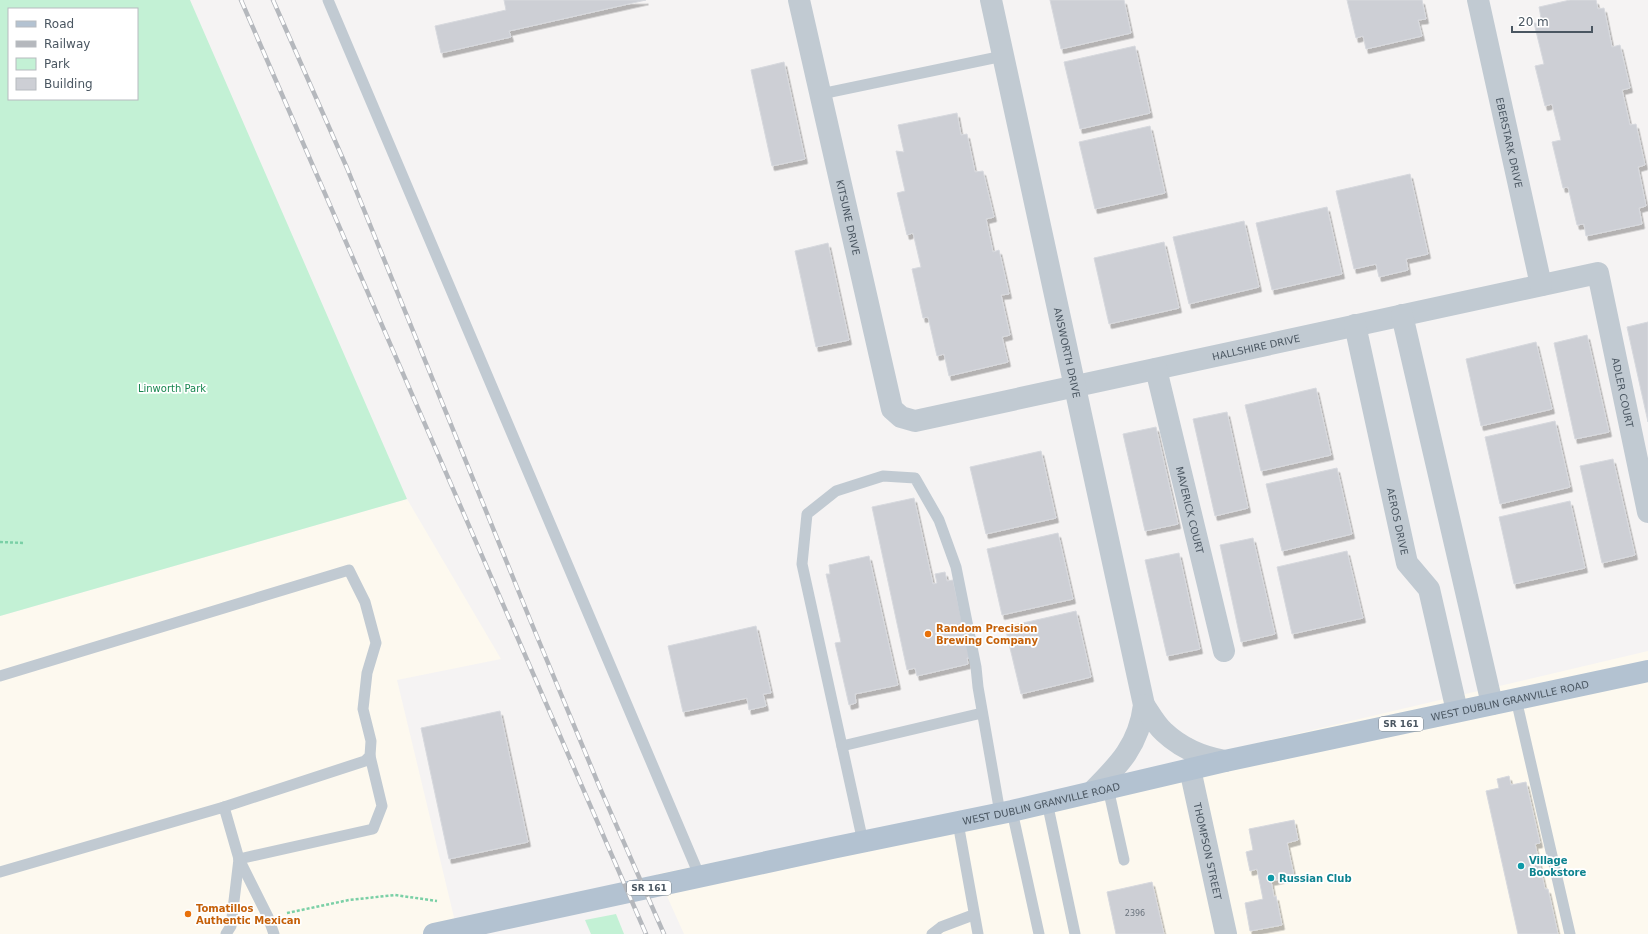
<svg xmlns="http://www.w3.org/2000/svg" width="1648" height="934" font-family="'DejaVu Sans',sans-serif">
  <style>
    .commercial { fill: #fdf9ef }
    .green { fill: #c3f1d5; fill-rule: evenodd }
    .building { fill: #cdcfd5; stroke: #d7d9de; filter: url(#shadow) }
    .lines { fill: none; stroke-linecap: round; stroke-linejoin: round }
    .path { stroke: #7ad0a6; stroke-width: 2.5; stroke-dasharray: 3 2; stroke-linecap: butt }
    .lane { stroke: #c1cad2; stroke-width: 11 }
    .street { stroke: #c1cad2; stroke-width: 22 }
    .primary { stroke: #b3c2d1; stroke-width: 22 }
    .rail-casing { stroke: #b5b8bd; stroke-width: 4.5 }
    .rail { stroke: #fff; stroke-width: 3; stroke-dasharray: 9; stroke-linecap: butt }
    .food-dot { fill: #e8710a; stroke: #fff; stroke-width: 1.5 }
    .culture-dot { fill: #0f9aa8; stroke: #fff; stroke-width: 1.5 }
    .labels { text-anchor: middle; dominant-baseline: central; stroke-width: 3.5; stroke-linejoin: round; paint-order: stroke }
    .number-label { font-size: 8px; fill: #6b747e }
    .shield { fill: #fff; stroke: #808990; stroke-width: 1 }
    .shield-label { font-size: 9px; font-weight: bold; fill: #4a5661 }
    .street-label { font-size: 10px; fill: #4a5661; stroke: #fff }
    .park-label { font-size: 10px; fill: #17864f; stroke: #fff }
    .food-label { font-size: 10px; font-weight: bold; fill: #c56008; stroke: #fff; text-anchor: start }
    .culture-label { font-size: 10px; font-weight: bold; fill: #0d838f; stroke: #fff; text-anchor: start }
  </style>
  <defs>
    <filter id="shadow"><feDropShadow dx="2.5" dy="4.5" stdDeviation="0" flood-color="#0004"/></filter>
  </defs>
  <rect width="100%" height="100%" fill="#f5f3f3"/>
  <g class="commercial">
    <path d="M407,499l94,160 -104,21 61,254h-458v-318z"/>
    <path d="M1648,651v283h-964l-27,-60 354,-73z"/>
  </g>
  <g class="green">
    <path d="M0,0h190l217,499 -407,117zM9,9h128v90h-128z"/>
    <path d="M616,914l8,20h-33l-6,-14z"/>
  </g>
  <g class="building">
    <path d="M504,0h142l-137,31 2,6 -70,16 -6,-27 71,-16z"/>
    <path d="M1050,0h74l7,33 -70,16z"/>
    <path d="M1347,0h75l4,19 -8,1 4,16 -56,13 -3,-13 -7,2z"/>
    <path d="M1570,0h26l2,9 6,-1 8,39 8,-2 10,43 -8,2 8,35 6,-1 9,41 -7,2 8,39 -7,2 3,16 -56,12 -2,-12 -7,1 -9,-38 -5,1 -11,-46 9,-2 -9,-36 -7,2 -10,-40 9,-2 -10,-41 8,1 -3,-17z"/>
    <path d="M1135,46l15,67 -70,16 -16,-67z"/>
    <path d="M784,62l21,97 -33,7 -21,-96z"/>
    <path d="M957,113l4,22 6,-1 8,38 8,-1 11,46 -8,2 7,33 6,-2 10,44 -8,1 9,40 -8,2 6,25 -59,14 -5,-22 -7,2 -9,-39 -5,1 -11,-49 9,-2 -8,-34 -6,2 -10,-42 8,-2 -9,-40 8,1 -6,-27z"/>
    <path d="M1150,126l15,67 -70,16 -16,-67z"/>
    <path d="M1410,174l18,80 -22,5 2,11 -29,7 -3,-13 -22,5 -18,-78z"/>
    <path d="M1327,207l15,67 -70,16 -16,-67z"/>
    <path d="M1244,221l15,66 -70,17 -16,-67z"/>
    <path d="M1164,242l15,66 -70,16 -15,-66z"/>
    <path d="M828,243l21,97 -33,7 -21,-96z"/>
    <path d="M1648,322v100l-21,-95z"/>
    <path d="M1587,335l22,97 -34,7 -21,-96z"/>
    <path d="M1536,342l16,67 -71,17 -15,-67z"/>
    <path d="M1316,388l15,67 -70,16 -16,-66z"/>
    <path d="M1227,412l21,96 -33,8 -22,-97z"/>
    <path d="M1555,421l15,66 -70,17 -15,-67z"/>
    <path d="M1156,427l22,97 -33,7 -22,-97z"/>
    <path d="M1041,451l15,67 -70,16 -16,-67z"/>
    <path d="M1613,459l22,96 -33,8 -22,-97z"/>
    <path d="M1337,468l15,66 -70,17 -16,-67z"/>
    <path d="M914,498l19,86 4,-1 -2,-9 10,-2 2,9 6,-1 17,78h-3l1,6 -51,12 -2,-8 -8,2 -35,-163z"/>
    <path d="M1570,501l15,67 -71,16 -15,-67z"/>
    <path d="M1058,533l15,66 -71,16 -15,-66z"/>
    <path d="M1253,538l22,96 -34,8 -21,-97z"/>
    <path d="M1347,551l16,67 -71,16 -15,-67z"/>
    <path d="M1179,553l21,96 -33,7 -22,-96z"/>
    <path d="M869,556l29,129 -43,9 1,9 -7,2 -14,-62 6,-1 -15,-68h4l-1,-9z"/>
    <path d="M1076,611l15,66 -70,17 -16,-67z"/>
    <path d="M756,626l15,67 -8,1 3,12 -17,4 -2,-12 -64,14 -15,-66z"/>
    <path d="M500,711l28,131 -79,17 -28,-131z"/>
    <path d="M1509,776l2,9 15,-3 14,61 -5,1 10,45h3l10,45h-40l-32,-143 13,-3 -2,-9z"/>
    <path d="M1294,820l4,20 -11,3 7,33 -23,5 3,16 2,-1 6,29 -32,6 -5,-28 18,-4 -6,-30 -7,2 -4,-19 7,-2 -4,-21z"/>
    <path d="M1152,882l12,52h-48l-9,-42z"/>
  </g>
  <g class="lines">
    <g class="path">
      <path d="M0,542l24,1"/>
      <path d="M287,913l62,-13 46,-5 42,6"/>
    </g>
    <g class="lane">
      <path d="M328,0l372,877"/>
      <path d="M821,94l182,-38"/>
      <path d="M0,676l349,-106 16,32 11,41 -9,30 -4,36 8,32 -1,15 -5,5 -141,46"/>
      <path d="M1516,699l54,235"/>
      <path d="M842,746l140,-33"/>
      <path d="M1108,788l16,72"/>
      <path d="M1047,802l28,132"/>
      <path d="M1012,811l27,123"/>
      <path d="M958,823l20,111"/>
      <path d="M863,842l-61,-278 5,-50 29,-23 47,-15 32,2 24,42 17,47 20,100 2,20 22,126"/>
      <path d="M239,859l134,-30 9,-23 -12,-50"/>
      <path d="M0,872l224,-65 15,52 29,58 6,17"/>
      <path d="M226,934l5,-8 8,-67"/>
      <path d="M932,934l9,-7 32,-12"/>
    </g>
    <g class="street">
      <path id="s1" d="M799,0l93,409 9,8 14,4 683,-148 50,239"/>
      <path id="s2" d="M991,0l153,705c-5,40 -25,60 -52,87"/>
      <path id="s3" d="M1478,0l63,285"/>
      <path d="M1402,315l90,389"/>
      <path id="s4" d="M1355,325l52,238 22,26 28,122"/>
      <path id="s5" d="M1156,369l68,282"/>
      <path d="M1144,705c6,9 12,20 20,27 17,16 38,25 61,29"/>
      <path id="s6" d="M1190,769l36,165"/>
    </g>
    <path class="primary" id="s7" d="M434,934l398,-86 180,-37 213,-50 423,-90"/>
    <g class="rail-casing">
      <g id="rail">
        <path d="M241,0l405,934"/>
        <path d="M273,0l74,168 184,454 69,166 64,146"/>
      </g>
    </g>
    <use href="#rail" class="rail"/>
  </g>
  <g class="food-dot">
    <circle cx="928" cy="634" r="4"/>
    <circle cx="188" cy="914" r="4"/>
  </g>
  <g class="culture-dot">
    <circle cx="1521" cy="866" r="4"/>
    <circle cx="1271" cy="878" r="4"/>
  </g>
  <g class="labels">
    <g class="number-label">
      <text x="1135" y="913">2396</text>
    </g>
    <g class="shield">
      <rect x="1379" y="717" width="44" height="14" rx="3"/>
      <rect x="627" y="881" width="44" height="14" rx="3"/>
    </g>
    <g class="shield-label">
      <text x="1401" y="724">SR 161</text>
      <text x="649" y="888">SR 161</text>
    </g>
    <g class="street-label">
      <text stroke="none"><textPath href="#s3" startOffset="146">EBERSTARK DRIVE</textPath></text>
      <text stroke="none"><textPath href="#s1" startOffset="223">KITSUNE DRIVE</textPath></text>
      <text stroke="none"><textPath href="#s1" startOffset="795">HALLSHIRE DRIVE</textPath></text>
      <text stroke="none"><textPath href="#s2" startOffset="361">ANSWORTH DRIVE</textPath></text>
      <text stroke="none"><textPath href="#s1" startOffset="1267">ADLER COURT</textPath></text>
      <text stroke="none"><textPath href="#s5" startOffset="145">MAVERICK COURT</textPath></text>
      <text stroke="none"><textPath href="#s4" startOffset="201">AEROS DRIVE</textPath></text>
      <text stroke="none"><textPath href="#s7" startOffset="1101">WEST DUBLIN GRANVILLE ROAD</textPath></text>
      <text stroke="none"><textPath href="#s7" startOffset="621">WEST DUBLIN GRANVILLE ROAD</textPath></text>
      <text stroke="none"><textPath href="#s6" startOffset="84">THOMPSON STREET</textPath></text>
    </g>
    <g class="park-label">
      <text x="172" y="388">Linworth Park</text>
    </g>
    <g class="food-label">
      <text x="936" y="628">Random Precision<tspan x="936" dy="12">Brewing Company</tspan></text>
      <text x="196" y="908">Tomatillos<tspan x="196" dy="12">Authentic Mexican</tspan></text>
    </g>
    <g class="culture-label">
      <text x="1529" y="860">Village<tspan x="1529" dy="12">Bookstore</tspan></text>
      <text x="1279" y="878">Russian Club</text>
    </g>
  </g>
  <rect x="8" y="8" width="130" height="92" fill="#ffffff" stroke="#b7bbc0"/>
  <rect x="16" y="21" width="20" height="6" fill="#b3c2d1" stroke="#b7bbc0"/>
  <text x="44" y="28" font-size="12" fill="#4a5661">Road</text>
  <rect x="16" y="41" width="20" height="6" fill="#b5b8bd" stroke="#b7bbc0"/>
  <text x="44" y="48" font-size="12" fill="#4a5661">Railway</text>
  <rect x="16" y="58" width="20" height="12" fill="#c3f1d5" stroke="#b7bbc0"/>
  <text x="44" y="68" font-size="12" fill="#4a5661">Park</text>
  <rect x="16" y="78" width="20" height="12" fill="#cdcfd5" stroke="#b7bbc0"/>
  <text x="44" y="88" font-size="12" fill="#4a5661">Building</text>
  <path d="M1512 26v6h80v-6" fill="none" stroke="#4a5661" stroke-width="2"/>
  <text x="1518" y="26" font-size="12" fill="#4a5661" stroke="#ffffff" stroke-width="3" paint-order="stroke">20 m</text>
</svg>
